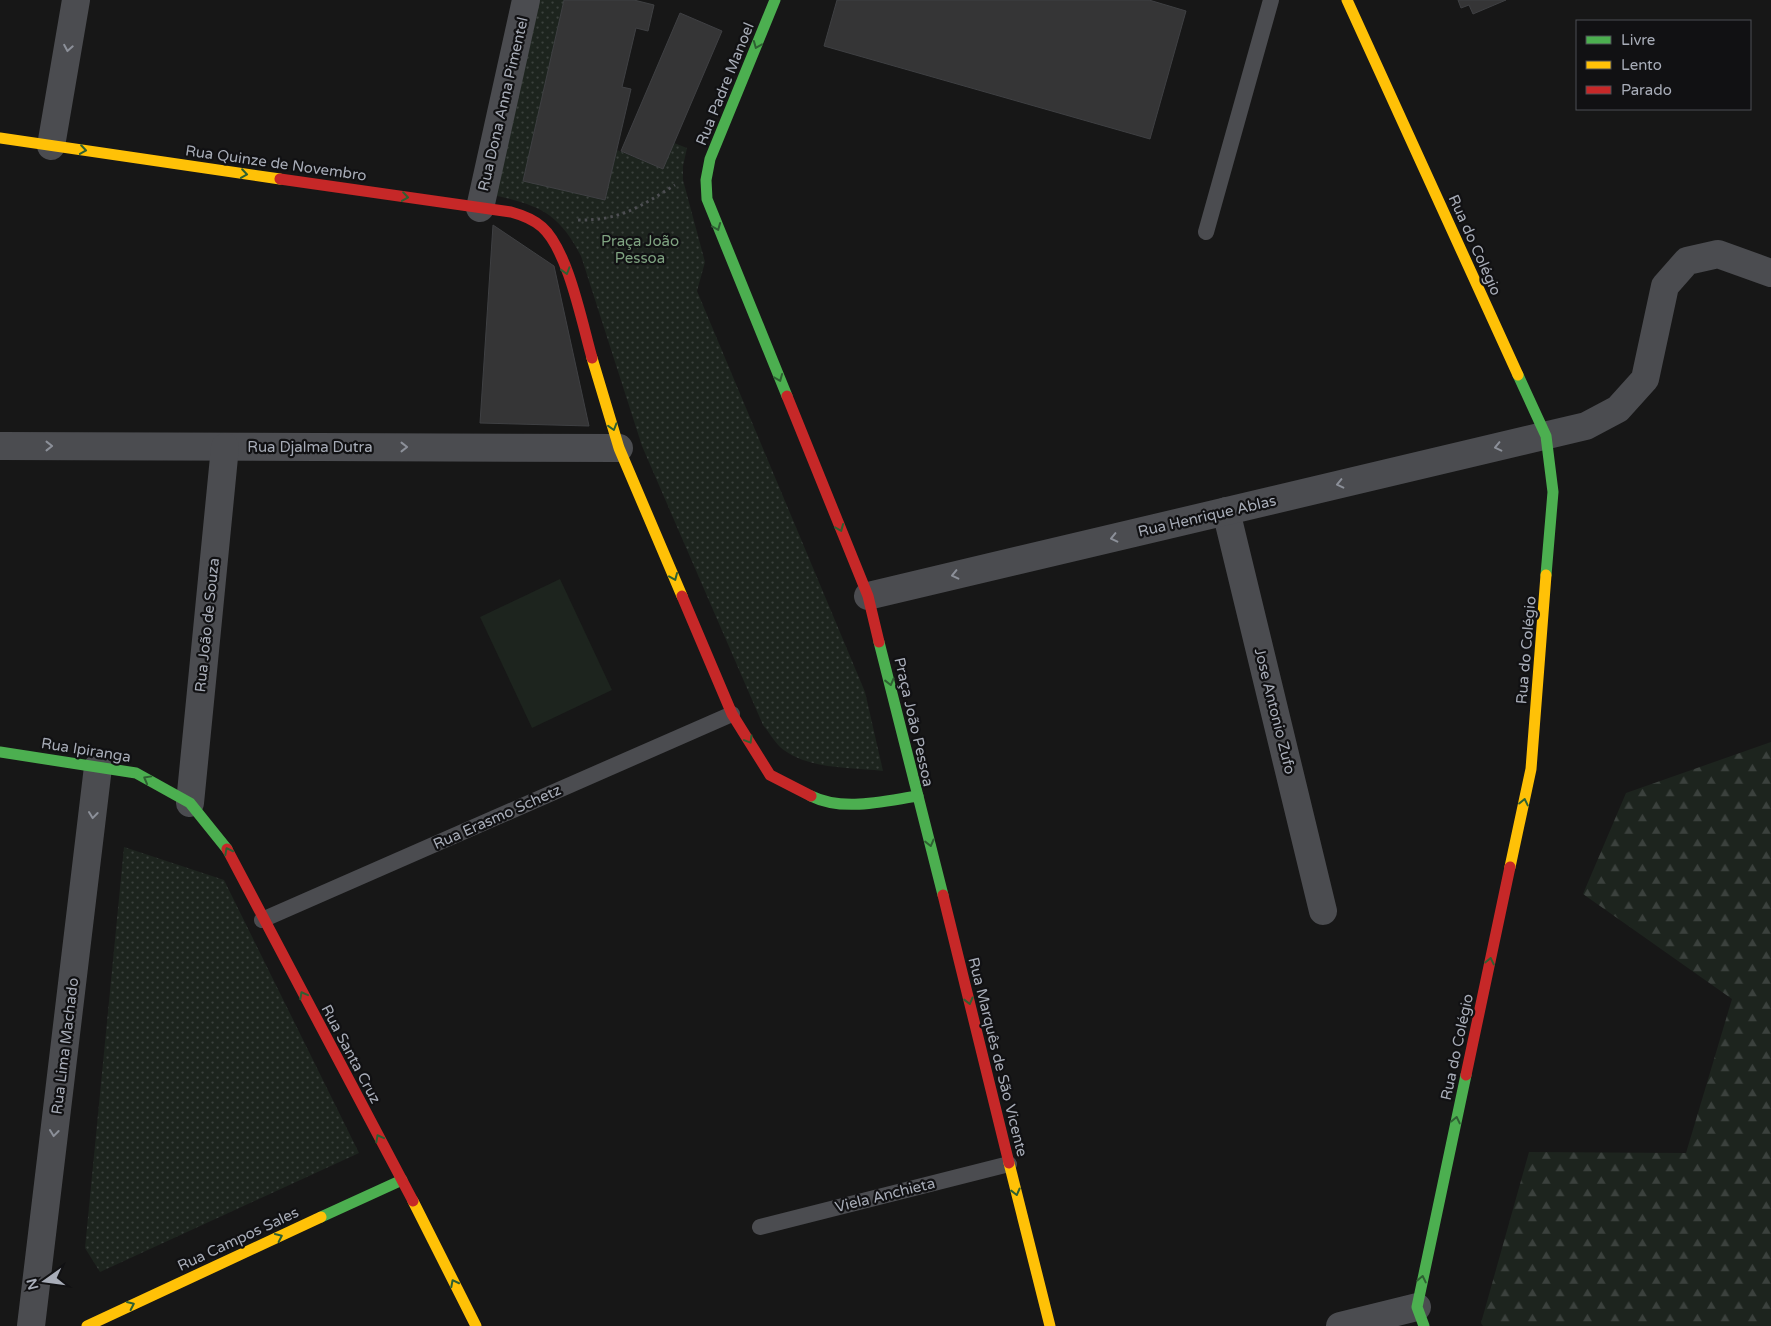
<svg xmlns="http://www.w3.org/2000/svg" width="1771" height="1326" font-family="'Varela Round',sans-serif">
  <style>
    .green { fill: url(#green-dots) }
    .forest { fill: url(#forest-firs) }
    .pitch { fill: #1d241e }
    .building { fill: #353536; stroke: #3f4043 }
    .lines { fill: none; stroke-linecap: round; stroke-linejoin: round }
    .path { stroke: #4d4e52; stroke-width: 3; stroke-dasharray: 2.5 4; stroke-linecap: butt }
    .lane { stroke: #4b4c50; stroke-width: 16 }
    .street { stroke: #4b4c50; stroke-width: 28 }
    .fast { stroke: #4caf50; stroke-width: 11 }
    .slow { stroke: #ffc107; stroke-width: 11 }
    .jam { stroke: #c62828; stroke-width: 11 }
    .oneway { stroke: #2e6032 }
    .oneway2 { stroke: #8c9099 }
    .labels { text-anchor: middle; dominant-baseline: central; stroke-width: 4.5; stroke-linejoin: round; paint-order: stroke }
    .street-label { font-size: 15px; fill: #a8adb8; stroke: #111113 }
    .park-label { font-size: 15px; fill: #7fa381; stroke: #111113 }
  </style>
  <defs>
    <pattern id="green-dots" width="8" height="8" patternUnits="userSpaceOnUse" patternTransform="scale(1.25)"><rect width="8" height="8" fill="#1d241e"/><path d="M2 2h.1M6 6h.1" fill="none" stroke="#3b413d" stroke-width="1.8" stroke-linecap="round"/></pattern>
    <pattern id="forest-firs" width="22" height="20" patternUnits="userSpaceOnUse" patternTransform="scale(1.25)"><rect width="22" height="20" fill="#1d241e"/><path d="M5 1l3.5 6h-7zM16 11l3.5 6h-7z" fill="#3b413d"/></pattern>
  </defs>
  <rect width="100%" height="100%" fill="#171717"/>
  <g class="green">
    <path d="M534,0h30l-41,181 82,19 12,-50 46,19 11,-26 13,5 -4,18v14l22,82 -8,29 168,401 18,79c-33,-4 -76,-1 -103,-24 -6,-6 -11,-15 -17,-22l-121,-279 -61,-190c-22,-43 -42,-51 -88,-61z"/>
    <path d="M124,847l100,33 135,273 -259,119 -15,-24z"/>
  </g>
  <path class="forest" d="M1771,742v584h-288l-2,-3 48,-171 157,1 46,-154 -149,-105 43,-101z"/>
  <path class="pitch" d="M560,579l52,111 -80,38 -52,-111z"/>
  <g class="building">
    <path d="M564,0h70l20,5 -6,26 -12,-3 -14,59 9,2 -26,111 -82,-19z"/>
    <path d="M837,0h312l37,11 -36,128 -326,-93z"/>
    <path d="M1458,0h48l-33,14 -4,-9 -8,3z"/>
    <path d="M680,13l42,18 -59,138 -42,-18z"/>
    <path d="M493,225l61,41 35,160 -109,-3z"/>
  </g>
  <g class="lines">
    <path class="path" d="M578,220c42,1 63,-14 97,-35"/>
    <g class="lane">
      <path d="M1206,232l65,-232"/>
      <path d="M262,920l470,-206"/>
      <path d="M760,1227l249,-63"/>
    </g>
    <g class="street">
      <path d="M51,146l25,-146"/>
      <path d="M480,208l46,-208"/>
      <path d="M0,446l619,2"/>
      <path d="M1226,511l97,400"/>
      <path d="M868,596l718,-170 32,-17 27,-30 20,-93 22,-25 31,-7 53,19"/>
      <path d="M190,803l35,-356"/>
      <path d="M31,1326l67,-559"/>
      <path d="M1340,1326l77,-19"/>
    </g>
    <g class="fast">
      <path d="M775,0l-65,159 -4,21 1,19 80,197"/>
      <path d="M1518,375l28,61 7,56 -7,83"/>
      <path d="M879,642l64,253"/>
      <path d="M0,752l136,21 54,30 37,46"/>
      <path d="M811,796c32,16 73,5 107,0"/>
      <path d="M321,1217l81,-37"/>
      <path d="M1424,1326l-7,-19 49,-232"/>
    </g>
    <g class="slow">
      <path d="M1347,0l171,375"/>
      <path d="M0,138l280,41"/>
      <path d="M592,358l27,90 63,148"/>
      <path d="M1510,867l21,-98 15,-194"/>
      <path d="M1009,1163l41,163"/>
      <path d="M413,1201l63,125"/>
      <path d="M87,1326l234,-109"/>
    </g>
    <g class="jam">
      <path d="M280,179l231,33c11,3 22,7 31,15 26,23 40,96 50,131"/>
      <path d="M787,396l81,200 11,46"/>
      <path d="M682,596l50,118 38,61 41,21"/>
      <path d="M227,849l186,352"/>
      <path d="M943,895l66,268"/>
      <path d="M1466,1075l44,-208"/>
    </g>
  </g>
  <defs><path id="oneway-chevron" d="M-2-3.5L2.5 0L-2 3.5" fill="none" stroke-width="1.6" stroke-linecap="round" stroke-linejoin="round" transform="scale(1.25)"/></defs>
  <g class="oneway">
    <use href="#oneway-chevron" transform="translate(757 45) rotate(112)"/>
    <use href="#oneway-chevron" transform="translate(83 150) rotate(8)"/>
    <use href="#oneway-chevron" transform="translate(244 174) rotate(8)"/>
    <use href="#oneway-chevron" transform="translate(405 197) rotate(8)"/>
    <use href="#oneway-chevron" transform="translate(717 227) rotate(68)"/>
    <use href="#oneway-chevron" transform="translate(566 271) rotate(73)"/>
    <use href="#oneway-chevron" transform="translate(779 378) rotate(68)"/>
    <use href="#oneway-chevron" transform="translate(613 427) rotate(73)"/>
    <use href="#oneway-chevron" transform="translate(840 528) rotate(68)"/>
    <use href="#oneway-chevron" transform="translate(674 577) rotate(67)"/>
    <use href="#oneway-chevron" transform="translate(890 682) rotate(76)"/>
    <use href="#oneway-chevron" transform="translate(749 740) rotate(59)"/>
    <use href="#oneway-chevron" transform="translate(147 779) rotate(-151)"/>
    <use href="#oneway-chevron" transform="translate(1524 802) rotate(-78)"/>
    <use href="#oneway-chevron" transform="translate(930 843) rotate(76)"/>
    <use href="#oneway-chevron" transform="translate(228 851) rotate(-117)"/>
    <use href="#oneway-chevron" transform="translate(1490 961) rotate(-78)"/>
    <use href="#oneway-chevron" transform="translate(303 995) rotate(-118)"/>
    <use href="#oneway-chevron" transform="translate(969 1001) rotate(76)"/>
    <use href="#oneway-chevron" transform="translate(1456 1120) rotate(-78)"/>
    <use href="#oneway-chevron" transform="translate(379 1138) rotate(-118)"/>
    <use href="#oneway-chevron" transform="translate(1016 1192) rotate(76)"/>
    <use href="#oneway-chevron" transform="translate(279 1237) rotate(-25)"/>
    <use href="#oneway-chevron" transform="translate(1422 1279) rotate(-78)"/>
    <use href="#oneway-chevron" transform="translate(454 1283) rotate(-117)"/>
    <use href="#oneway-chevron" transform="translate(131 1305) rotate(-25)"/>
  </g>
  <g class="oneway2">
    <use href="#oneway-chevron" transform="translate(68 48) rotate(100)"/>
    <use href="#oneway-chevron" transform="translate(49 446)"/>
    <use href="#oneway-chevron" transform="translate(404 447)"/>
    <use href="#oneway-chevron" transform="translate(1498 447) rotate(167)"/>
    <use href="#oneway-chevron" transform="translate(1340 484) rotate(167)"/>
    <use href="#oneway-chevron" transform="translate(1114 538) rotate(167)"/>
    <use href="#oneway-chevron" transform="translate(955 575) rotate(167)"/>
    <use href="#oneway-chevron" transform="translate(93 815) rotate(97)"/>
    <use href="#oneway-chevron" transform="translate(54 1133) rotate(97)"/>
  </g>
  <g class="labels">
    <g class="street-label">
      <text transform="translate(725 84) rotate(-68)">Rua Padre Manoel</text>
      <text transform="translate(503 104) rotate(-77)">Rua Dona Anna Pimentel</text>
      <text transform="translate(276 163) rotate(8)">Rua Quinze de Novembro</text>
      <text transform="translate(1475 245) rotate(66)">Rua do Colégio</text>
      <text x="310" y="447">Rua Djalma Dutra</text>
      <text transform="translate(1207 516) rotate(-13)">Rua Henrique Ablas</text>
      <text transform="translate(207 625) rotate(-84)">Rua João de Souza</text>
      <text transform="translate(1526 650) rotate(-85)">Rua do Colégio</text>
      <text transform="translate(1275 711) rotate(76)">Jose Antonio Zufo</text>
      <text transform="translate(914 722) rotate(77)">Praça João Pessoa</text>
      <text transform="translate(86 750) rotate(9)">Rua Ipiranga</text>
      <text transform="translate(497 817) rotate(-24)">Rua Erasmo Schetz</text>
      <text transform="translate(65 1046) rotate(-83)">Rua Lima Machado</text>
      <text transform="translate(1457 1047) rotate(-78)">Rua do Colégio</text>
      <text transform="translate(351 1054) rotate(62)">Rua Santa Cruz</text>
      <text transform="translate(998 1057) rotate(76)">Rua Marquês de São Vicente</text>
      <text transform="translate(885 1195) rotate(-14)">Viela Anchieta</text>
      <text transform="translate(238 1239) rotate(-25)">Rua Campos Sales</text>
    </g>
    <g class="park-label">
      <text x="640" y="241">Praça João<tspan x="640" dy="17">Pessoa</tspan></text>
    </g>
  </g>
  <rect x="1576" y="20" width="175" height="90" fill="#111113" stroke="#4d4f55"/>
  <rect x="1586" y="36" width="25" height="8" fill="#4caf50" stroke="#4d4f55"/>
  <text x="1621" y="45" font-size="15" fill="#a8adb8">Livre</text>
  <rect x="1586" y="61" width="25" height="8" fill="#ffc107" stroke="#4d4f55"/>
  <text x="1621" y="70" font-size="15" fill="#a8adb8">Lento</text>
  <rect x="1586" y="86" width="25" height="8" fill="#c62828" stroke="#4d4f55"/>
  <text x="1621" y="95" font-size="15" fill="#a8adb8">Parado</text>
  <g transform="translate(45 1281) rotate(256)" stroke="#111113" stroke-width="4" paint-order="stroke">
  <path d="M0-4L9 19L0 12L-9 19Z" fill="#a8adb8"/>
  <text y="-8" font-size="14" font-weight="bold" text-anchor="middle" fill="#a8adb8">N</text>
  </g>
</svg>
